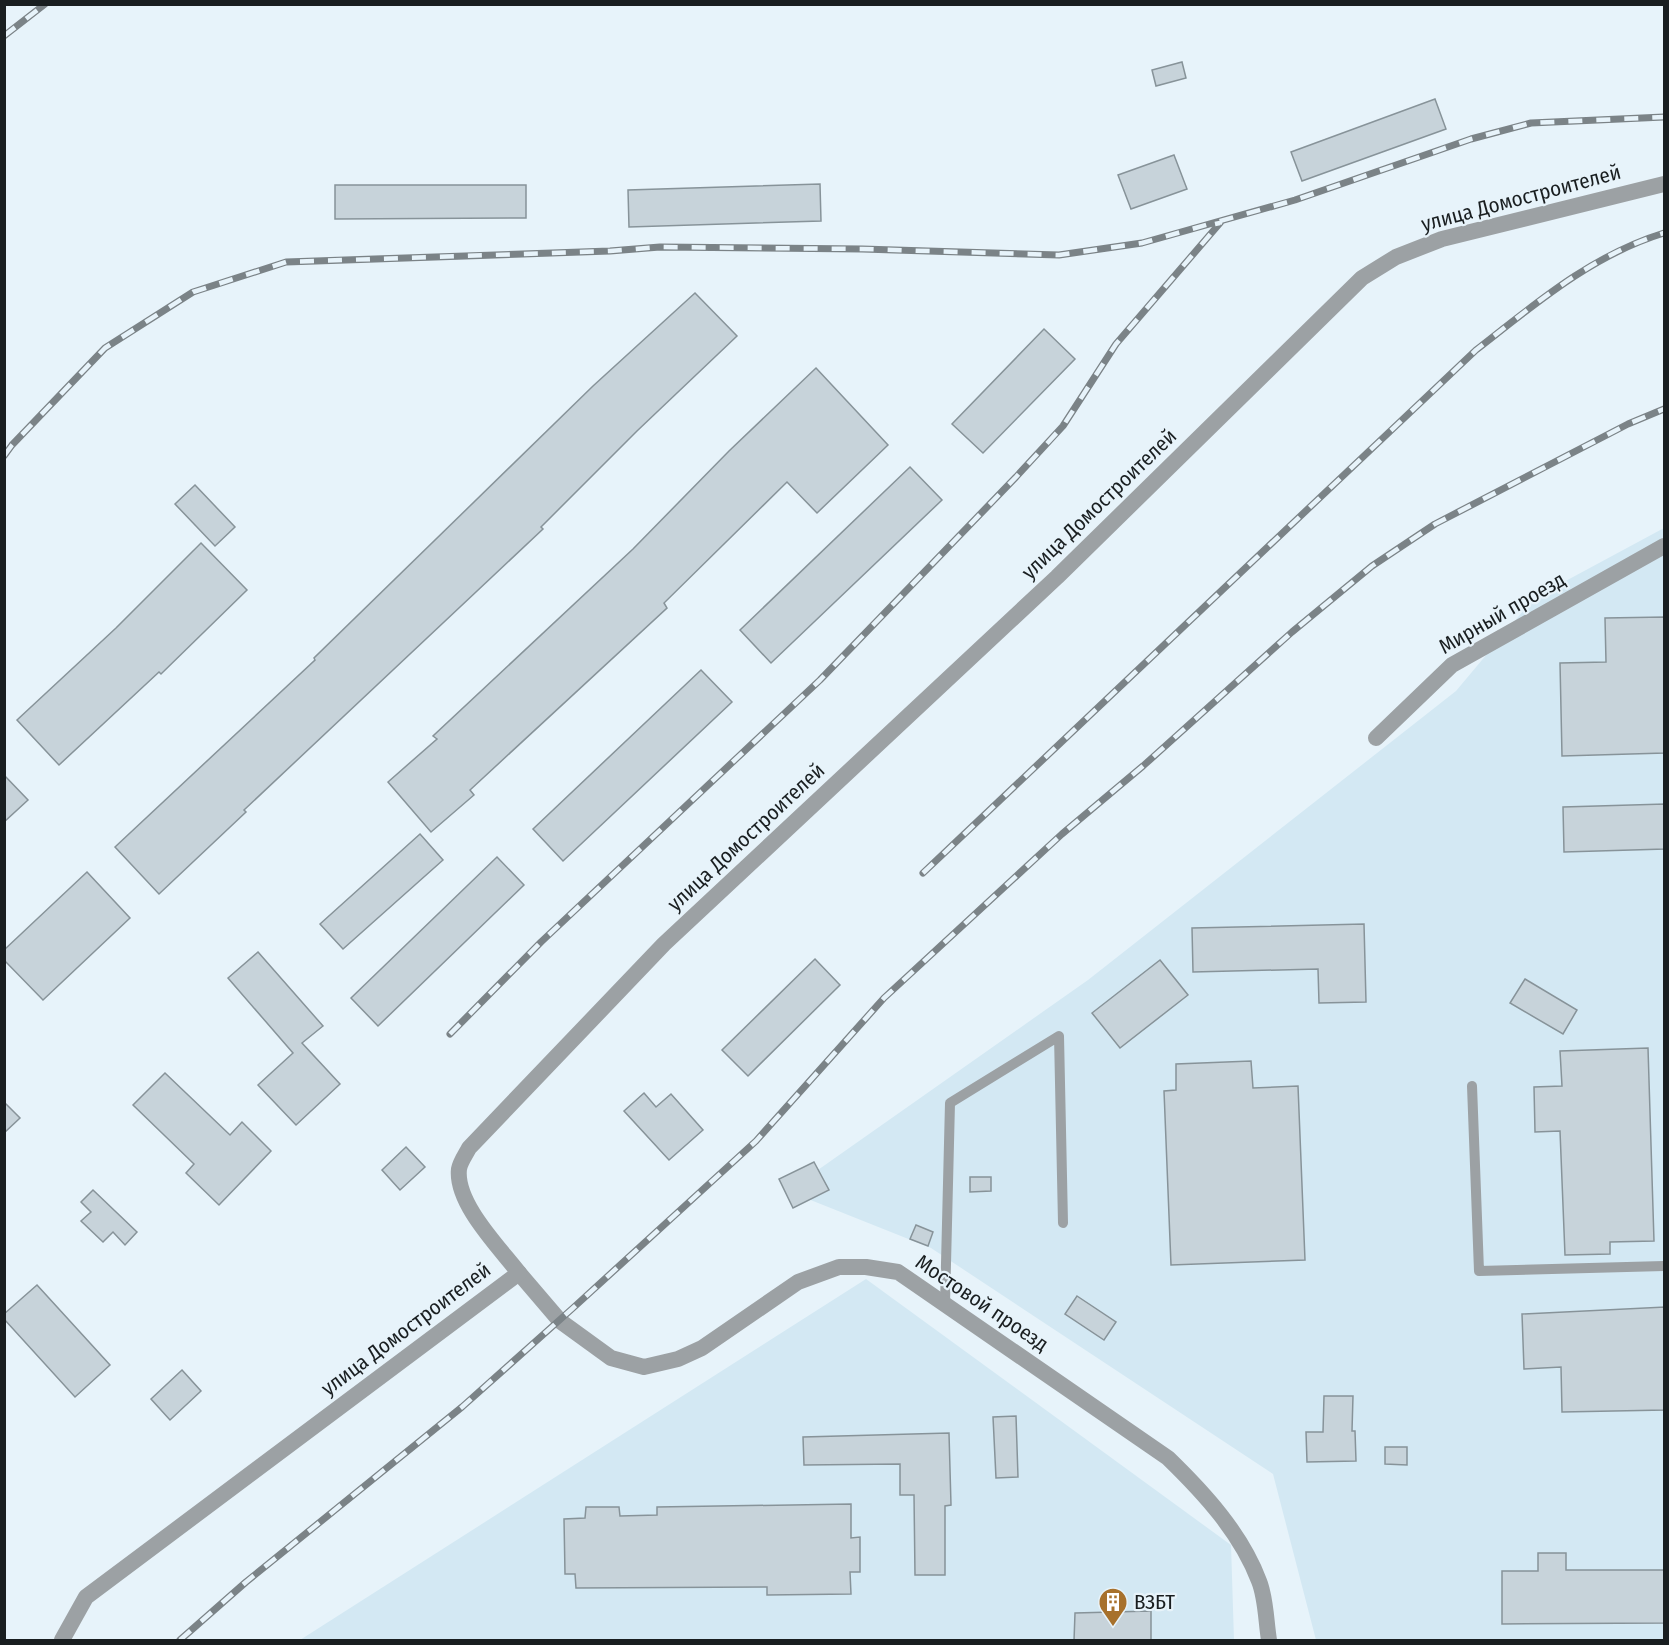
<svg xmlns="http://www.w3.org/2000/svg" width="1669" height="1645" font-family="'Fira Sans Condensed',sans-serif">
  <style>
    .built { fill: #d3e8f3 }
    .building { fill: #c7d3da; stroke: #879399; stroke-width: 1.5 }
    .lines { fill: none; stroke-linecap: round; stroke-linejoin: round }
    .service { stroke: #9ca1a4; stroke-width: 10 }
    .minor { stroke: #9ca1a4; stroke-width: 16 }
    .rail-casing { stroke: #7b8387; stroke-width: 7 }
    .rail { stroke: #e7f3fa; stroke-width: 4.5; stroke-dasharray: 14; stroke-linecap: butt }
    .labels { text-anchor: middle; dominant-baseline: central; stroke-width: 4.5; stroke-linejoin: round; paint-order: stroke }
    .street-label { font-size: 21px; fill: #191e20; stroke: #e7f3fa }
    .poi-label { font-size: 21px; fill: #191e20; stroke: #e7f3fa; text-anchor: start }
  </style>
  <rect width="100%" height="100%" fill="#e7f3fa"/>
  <g class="built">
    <path d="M1664,528v1112h-348l-43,-166 -342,-226 -143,-57 300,-211 368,-289 78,-93z"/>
    <path d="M866,1279l365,266 3,95h-934z"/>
  </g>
  <g class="building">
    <path d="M1182,62l4,16 -30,8 -4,-16z"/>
    <path d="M1435,99l11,30 -144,52 -11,-29z"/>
    <path d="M1174,155l13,34 -56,20 -13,-34z"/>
    <path d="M820,184l1,37 -192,6 -1,-37z"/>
    <path d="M335,185h191v33l-191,1z"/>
    <path d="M695,293l42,43 -100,95 -96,96 2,2 -299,281 2,2 -87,82 -44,-47 200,-187 -1,-2 279,-272z"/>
    <path d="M1044,329l31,30 -92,94 -31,-29z"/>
    <path d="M816,368l72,77 -71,68 -30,-31 -123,121 3,5 -197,182 4,5 -43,37 -43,-50 49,-43 -4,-3 200,-187 96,-98z"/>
    <path d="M910,467l32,33 -171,163 -31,-33z"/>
    <path d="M195,485l40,42 -20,19 -40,-42z"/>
    <path d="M201,543l46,47 -86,84 -2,-2 -100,93 -42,-45 99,-92z"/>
    <path d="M1665,617v136l-103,3 -2,-93 46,-1 -1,-44z"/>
    <path d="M701,670l31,32 -169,159 -30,-32z"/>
    <path d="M4,775l24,25 -24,22z"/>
    <path d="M1665,804v45l-101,3 -1,-45z"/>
    <path d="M420,834l23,26 -100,89 -23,-25z"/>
    <path d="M497,857l27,28 -146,141 -27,-28z"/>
    <path d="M87,872l43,46 -87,82 -39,-40v-10z"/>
    <path d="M1364,924l2,78 -47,1 -1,-34 -125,3 -1,-44z"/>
    <path d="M258,952l65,74 -21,17 38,41 -44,41 -38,-40 35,-32 -65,-75z"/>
    <path d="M815,959l25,26 -92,91 -26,-26z"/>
    <path d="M1160,960l28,35 -68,53 -28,-35z"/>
    <path d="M1525,979l52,31 -14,24 -53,-31z"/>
    <path d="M1648,1048l6,193 -44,1v12l-45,1 -5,-124 -25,1 -1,-45 28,-1 -2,-35z"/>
    <path d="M1251,1061l2,27 45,-2 7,174 -134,5 -7,-174 12,-1v-26z"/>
    <path d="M165,1073l65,62 12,-13 29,29 -52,54 -33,-32 8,-9 -61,-59z"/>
    <path d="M644,1093l12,14 15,-13 32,36 -34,30 -45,-49z"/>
    <path d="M4,1102l16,16 -16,15z"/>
    <path d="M406,1147l19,20 -25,23 -18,-20z"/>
    <path d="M814,1162l15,28 -36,18 -14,-29z"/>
    <path d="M970,1177h21v14l-21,1z"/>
    <path d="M93,1190l44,42 -12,13 -12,-13 -10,10 -22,-21 10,-9 -10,-10z"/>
    <path d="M916,1225l17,7 -5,14 -18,-7z"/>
    <path d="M37,1285l73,80 -35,32 -71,-78v-5z"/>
    <path d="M1077,1296l39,26 -12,18 -39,-26z"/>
    <path d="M1665,1307v103l-103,2 -1,-45 -37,2 -2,-55z"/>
    <path d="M182,1370l19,21 -31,29 -19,-21z"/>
    <path d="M1324,1396h29l-1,35h3l1,30 -49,1 -1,-30h17z"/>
    <path d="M1016,1416l2,61 -22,1 -3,-61z"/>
    <path d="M949,1433l2,72 -6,1v69h-30l-1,-80h-14v-31l-96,1 -1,-28z"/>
    <path d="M1385,1447h22v18l-22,-1z"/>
    <path d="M851,1504v34l9,-1v35h-10l1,22 -84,1v-8l-191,1 -1,-14h-10l-1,-55 21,-1 1,-11h33l1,9 37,-1v-8z"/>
    <path d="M1538,1553h28v17h99v53l-163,1v-53h36z"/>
    <path d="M1151,1611v30h-77l1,-28z"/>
  </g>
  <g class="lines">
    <g class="service">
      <path d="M1472,1086l7,185 185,-5"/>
      <path d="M945,1304l5,-201 109,-67 4,187"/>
    </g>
    <g class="minor">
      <path d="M1376,738l76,-73 212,-119"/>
      <path d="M519,1273l41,48 51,37 33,9 34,-8 24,-11 96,-66 41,-15h27l32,5 270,186c36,35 73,75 91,123 7,17 7,41 10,59"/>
      <path d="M62,1640l24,-43 433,-324c-20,-26 -64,-70 -60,-104 1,-7 7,-15 10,-21l195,-204 393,-367 305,-299 34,-21 46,-18 222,-55"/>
    </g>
    <g class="rail-casing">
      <g id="rail">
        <path d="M4,36l41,-32"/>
        <path d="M4,456l8,-11 93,-97 88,-56 93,-30 324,-11 50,-4 202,2 197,6 83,-12 153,-43 176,-61 60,-16 133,-6"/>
        <path d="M923,873l553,-523c59,-46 116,-95 188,-117"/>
        <path d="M450,1034l91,-92 279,-262 196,-203 47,-51 53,-82 104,-121 -5,1"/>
        <path d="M180,1640l66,-58 216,-175 111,-99 183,-167 128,-143 178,-164 81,-68 149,-134 80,-66 63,-42 193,-100 36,-15"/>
      </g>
    </g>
    <use href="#rail" class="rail"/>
  </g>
  <defs>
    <g id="building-pin" transform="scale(1.5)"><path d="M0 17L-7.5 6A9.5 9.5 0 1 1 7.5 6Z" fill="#a7712c" stroke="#e7f3fa"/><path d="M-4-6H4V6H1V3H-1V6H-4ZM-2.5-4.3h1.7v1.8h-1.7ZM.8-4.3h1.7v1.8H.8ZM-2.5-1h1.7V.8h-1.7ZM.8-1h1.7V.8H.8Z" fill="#fff"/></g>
  </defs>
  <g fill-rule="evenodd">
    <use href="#building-pin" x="1113" y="1602"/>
  </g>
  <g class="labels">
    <g class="street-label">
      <text transform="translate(1521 198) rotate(-15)">улица Домостроителей</text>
      <text transform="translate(1099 504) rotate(-44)">улица Домостроителей</text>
      <text transform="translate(1502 613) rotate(-30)">Мирный проезд</text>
      <text transform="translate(746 837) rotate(-43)">улица Домостроителей</text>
      <text transform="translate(982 1303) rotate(34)">Мостовой проезд</text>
      <text transform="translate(406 1329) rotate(-37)">улица Домостроителей</text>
    </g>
    <g class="poi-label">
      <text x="1134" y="1602">ВЗБТ</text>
    </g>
  </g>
  <rect width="1669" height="1645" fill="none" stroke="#191e20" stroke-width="12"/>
</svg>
